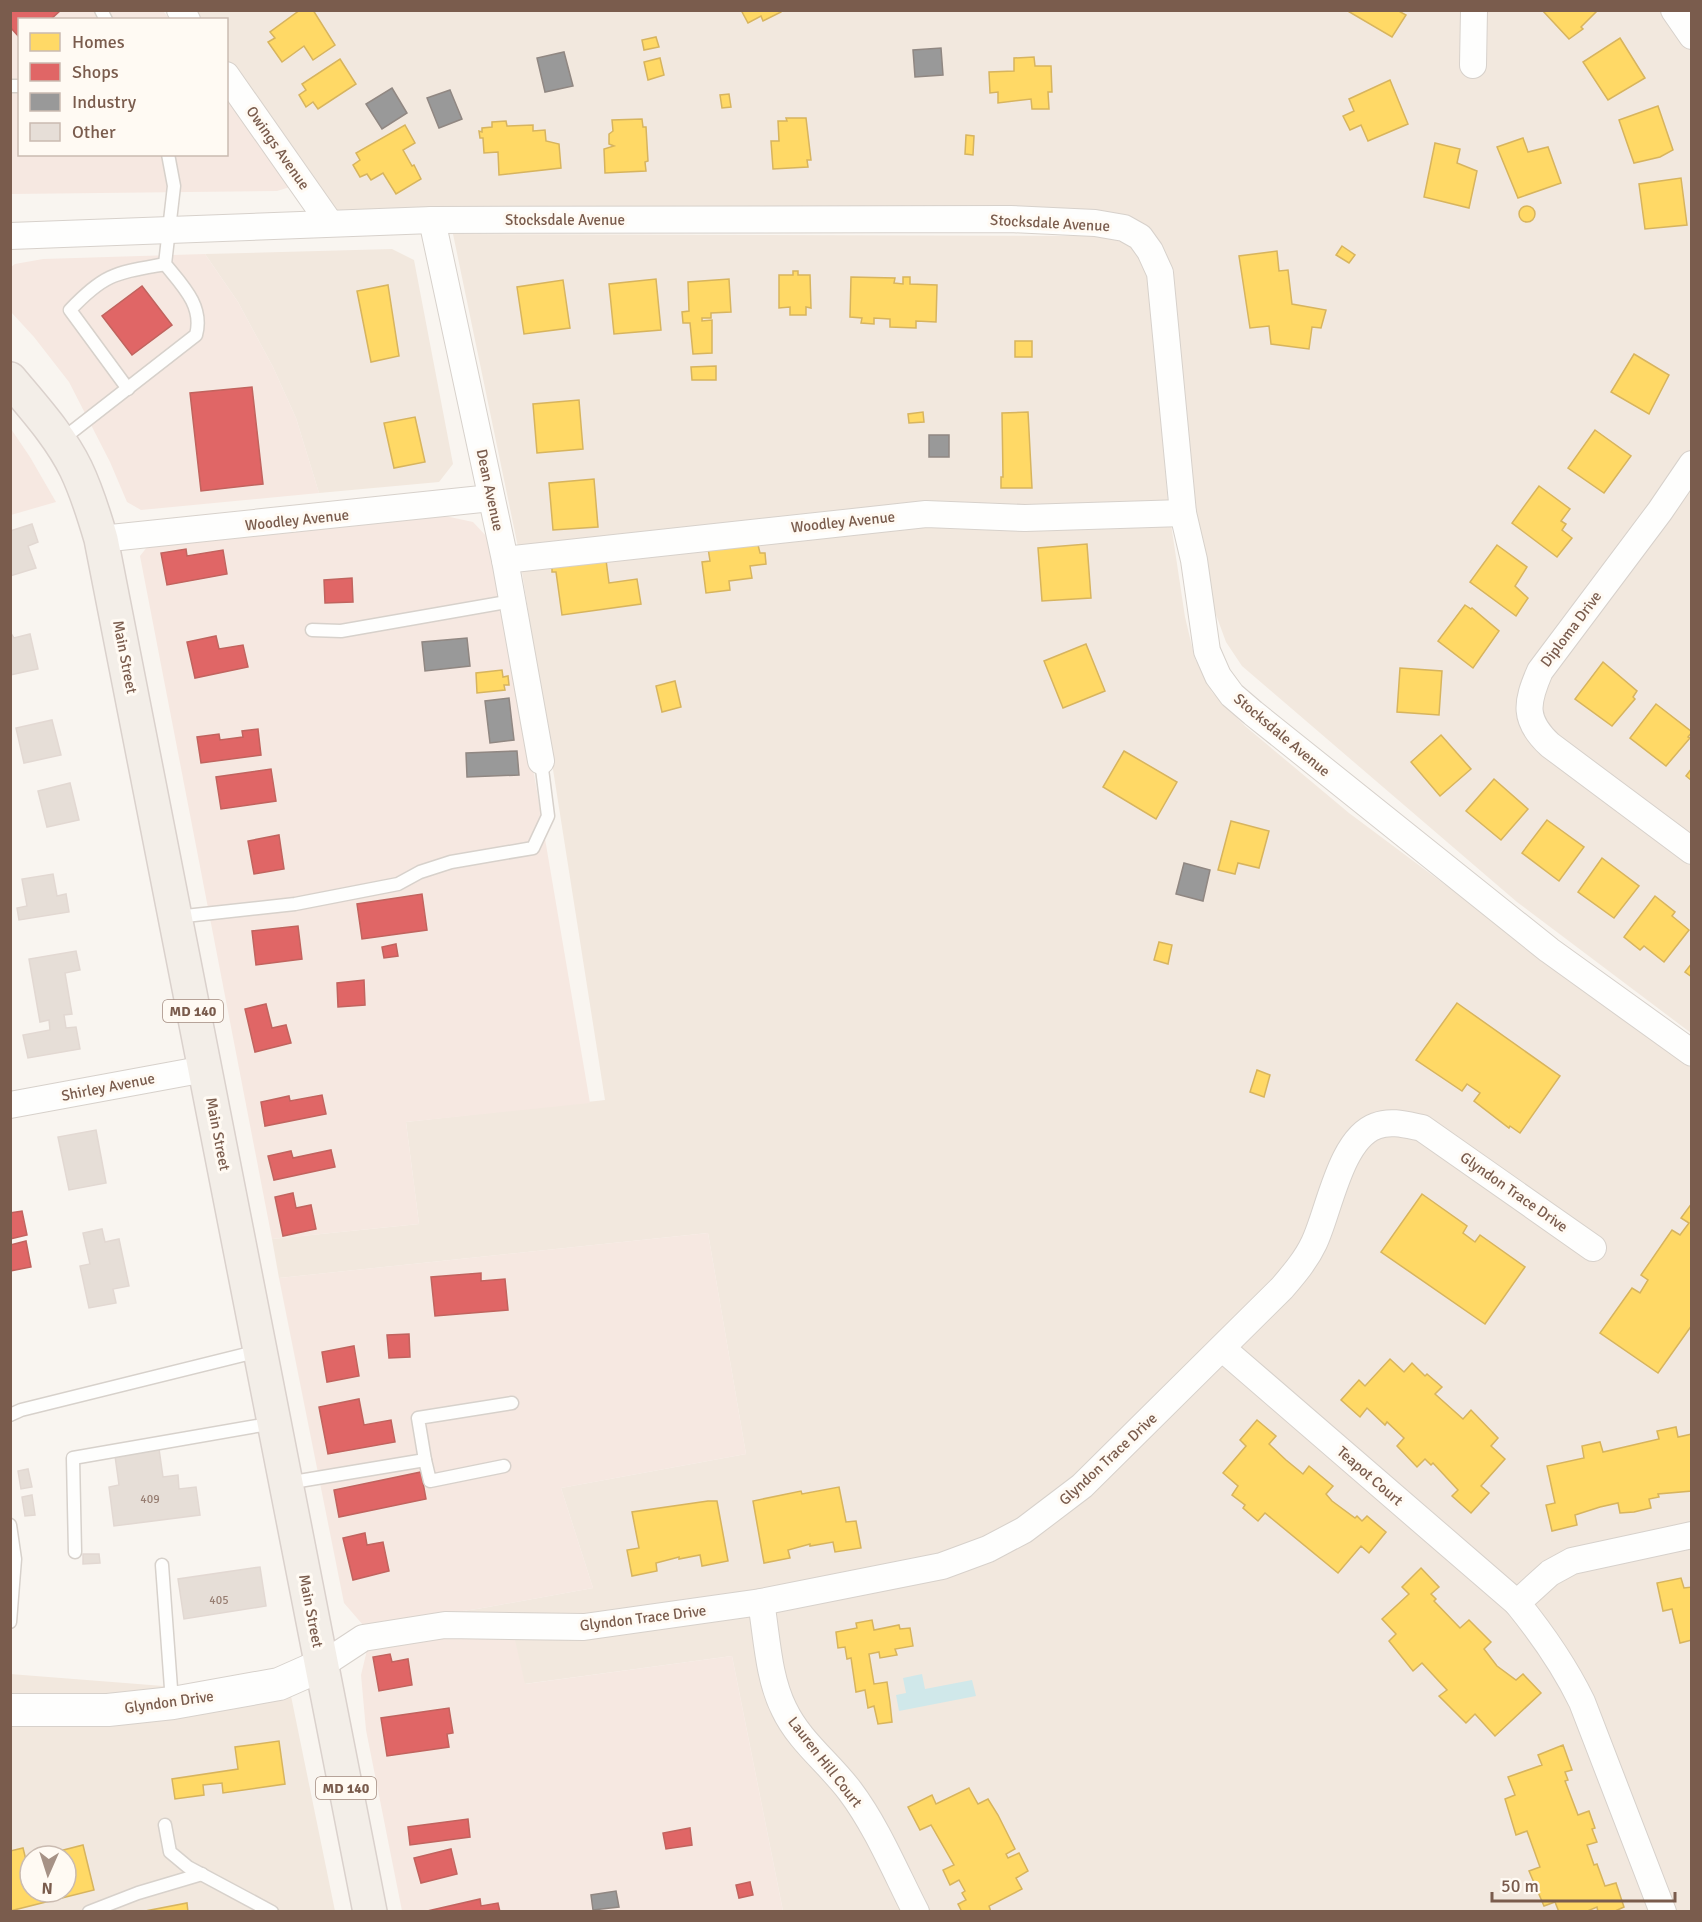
<svg xmlns="http://www.w3.org/2000/svg" width="1702" height="1922" font-family="Signika,sans-serif">
  <style>
    .residential { fill: #f2e8de; fill-rule: evenodd }
    .commercial { fill: #f6e8e1 }
    .water { fill: #d0e8ea }
    .homes { fill: #ffd966; stroke: #d7b45e; stroke-width: 1.5 }
    .shops { fill: #e06666; stroke: #c1635e; stroke-width: 1.5 }
    .industry { fill: #999; stroke: #908782; stroke-width: 1.5 }
    .building { fill: #e6ded7; stroke: #e2d8d2; stroke-width: 1.5 }
    .lines { fill: none; stroke-linecap: round; stroke-linejoin: round }
    .service-casing { stroke: #d7d1cb; stroke-width: 15 }
    .minor-casing { stroke: #d7d1cb; stroke-width: 28 }
    .tertiary-casing { stroke: #d7d1cb; stroke-width: 34 }
    .primary-casing { stroke: #dad1cc; stroke-width: 36 }
    .service { stroke: #fefefd; stroke-width: 12 }
    .minor { stroke: #fefefd; stroke-width: 26 }
    .tertiary { stroke: #fefefd; stroke-width: 32 }
    .primary { stroke: #f3eee8; stroke-width: 33 }
    .labels { text-anchor: middle; dominant-baseline: central; stroke-width: 6; stroke-linejoin: round; paint-order: stroke }
    .number-label { font-size: 12px; fill: #977e72 }
    .shield { fill: #fffaf3; stroke: #a28b7f; stroke-width: 1.5 }
    .shield-label { font-size: 14px; font-weight: bold; fill: #7a5c4d }
    .street-label { font-size: 15px; fill: #7a5c4d; stroke: #fffaf3 }
  </style>
  <rect width="100%" height="100%" fill="#f9f5f0"/>
  <g class="residential">
    <path d="M191,11h1500v1022l-174,-131 -275,-236 -16,-24 -11,-30 -19,-96 -24,-242 -10,-29 -15,-16 -809,-17 -111,-152 -1,-40 -29,-1z"/>
    <path d="M453,234l667,2 17,13 12,21 19,234 17,113 10,42 17,33 33,34 104,87 342,255v843h-908l-51,-255 -208,28 -157,-34 -4,-25 114,-16 116,-21 -32,-100 185,-34 -38,-221 -429,45 -7,-39 147,-15 -13,-102 199,-22 -87,-553z"/>
    <path d="M392,249l22,11 39,204 -14,18 -120,11 -23,-75 -23,-51 -35,-65 -33,-48z"/>
    <path d="M10,1674l281,22 44,215h-324zM30,1856h36v36h-36z"/>
  </g>
  <g class="commercial">
    <path d="M10,11h153l7,8 -150,1v134h206l1,-55 63,88 -13,4 -266,3z"/>
    <path d="M205,254l33,48 35,65 23,51 23,75 -178,17 -14,-8 -17,-40 -41,-80 -35,-45 -23,-25v-45l4,-3 28,-5z"/>
    <path d="M11,429l19,28 26,45 -45,13z"/>
    <path d="M436,514l37,8 15,16 14,48 88,517 -184,19 13,102 -147,15 -132,-683 11,-14z"/>
    <path d="M708,1233l38,221 -185,34 32,100 -116,21 -114,16 -19,-22 -65,-325z"/>
    <path d="M436,1637l79,3 10,44 207,-28 51,255h-381l-36,-181 -5,-55 6,-25z"/>
  </g>
  <path class="water" d="M922,1674l3,15 47,-9 4,16 -77,15 -3,-16 10,-2 -3,-15z"/>
  <g class="homes">
    <path d="M300,10h13l22,35 -22,15 -9,-14 -22,16 -14,-20 7,-4 -5,-6z"/>
    <path d="M741,10h40v2l-18,9 -2,-5 -13,7z"/>
    <path d="M1346,10h51l9,5 -14,22z"/>
    <path d="M1542,10h56l-17,17 2,2 -14,10z"/>
    <path d="M656,37l3,10 -15,3 -2,-10z"/>
    <path d="M1620,38l25,40 -37,22 -25,-38z"/>
    <path d="M1034,57l1,9h16l1,26h-4l1,17h-17l-1,-10 -33,4v-11l-8,1 -1,-21 25,-1v-13z"/>
    <path d="M660,58l4,17 -16,5 -4,-18z"/>
    <path d="M340,59l16,25 -38,25 -5,-7 -7,5 -7,-12 7,-5 -4,-6z"/>
    <path d="M1390,80l18,44 -40,17 -7,-16 -11,5 -7,-14 11,-5 -5,-12z"/>
    <path d="M729,94l2,13 -9,1 -2,-13z"/>
    <path d="M1658,106l15,44 -13,7 -26,6 -15,-43z"/>
    <path d="M786,118h20l5,42h-4l1,7 -35,2 -2,-28h8l-1,-20h9z"/>
    <path d="M642,119l1,8h3l2,34 -3,1 1,9 -41,2 -1,-24 10,-3 -5,-2v-10l4,-3 -1,-11z"/>
    <path d="M506,121l1,5 26,-1v6l12,-1 1,11 13,3 2,24 -62,7 -1,-23 -14,1 -1,-15h-3l-1,-7 3,1v-4l10,-1v-5z"/>
    <path d="M405,125l10,18 -12,7 9,16 2,-1 7,14 -25,15 -13,-21 -12,7 -4,-6 -7,3 -7,-12 7,-5 -4,-7z"/>
    <path d="M966,135l8,1 -1,19 -8,-1z"/>
    <path d="M1523,138l5,14 20,-5 13,36 -43,15 -21,-51z"/>
    <path d="M1435,143l25,6 -3,14 20,8 -8,37 -45,-11z"/>
    <path d="M1681,178l6,47 -42,4 -6,-45z"/>
    <circle cx="1527" cy="214" r="8"/>
    <path d="M1342,246l13,9 -6,8 -13,-8z"/>
    <path d="M1277,251l2,20 9,-1 4,34 34,6 -5,18 -9,-1 -3,22 -38,-5 -2,-18 -19,2 -11,-72z"/>
    <path d="M793,271h5v4h12l1,33 -5,-1v8h-16v-8l-11,1v-33h14z"/>
    <path d="M851,277l44,1 -1,5 9,1v-7h7v7l27,1 -1,37 -20,-1v7l-26,-1v-8l-16,-1v6l-13,-1 1,-5 -12,-1z"/>
    <path d="M656,279l5,51 -47,4 -5,-50z"/>
    <path d="M729,279l2,33 -20,1v5h-9v3l10,-1v33l-19,1 -3,-31h-7l-1,-11 7,-1 -1,-29z"/>
    <path d="M563,280l7,48 -46,6 -7,-47z"/>
    <path d="M388,285l11,71 -28,6 -14,-71z"/>
    <rect x="1015" y="341" width="17" height="16"/>
    <path d="M1634,354l35,21 -20,39 -38,-22z"/>
    <path d="M716,366v14h-24l-1,-13z"/>
    <path d="M579,400l4,49 -46,4 -4,-49z"/>
    <path d="M923,412l1,10 -15,1 -1,-9z"/>
    <path d="M1028,412l4,76h-31v-11h2l-1,-64z"/>
    <path d="M415,417l10,45 -31,6 -10,-45z"/>
    <path d="M1595,430l36,26 -27,37 -36,-25z"/>
    <path d="M594,479l4,48 -45,3 -4,-47z"/>
    <path d="M1539,486l31,23 -9,12 5,3 -4,6 10,8 -15,19 -45,-34z"/>
    <path d="M1087,544l4,54 -49,3 -4,-53z"/>
    <path d="M758,545l2,8h5l1,11 -16,2 2,12 -23,3 1,9 -24,3 -4,-31 8,-1 -2,-13z"/>
    <path d="M1497,545l30,22 -12,19 13,12 -12,18 -46,-34z"/>
    <path d="M606,560l3,23 28,-4 4,25 -79,11 -6,-43h-4v-5z"/>
    <path d="M1465,605l6,4 1,-1 27,23 -26,37 -35,-27z"/>
    <path d="M1086,644l19,47 -42,17 -19,-47z"/>
    <path d="M1603,662l34,29 -4,6 2,2 -23,27 -37,-27z"/>
    <path d="M1400,668l42,3 -3,44 -42,-3z"/>
    <path d="M502,670l1,7 5,-1 1,9h-5l1,5 -28,3 -1,-20z"/>
    <path d="M675,681l6,26 -19,5 -6,-26z"/>
    <path d="M1656,704l36,28 -4,5 2,1 -24,28 -36,-28z"/>
    <path d="M1441,735l30,34 -31,27 -29,-34z"/>
    <path d="M1124,751l53,31 -21,37 -53,-32z"/>
    <path d="M1692,768v13l-6,-5z"/>
    <path d="M1494,779l34,30 -27,31 -35,-29z"/>
    <path d="M1547,820l37,27 -25,34 -37,-28z"/>
    <path d="M1231,821l38,10 -10,37 -21,-5 -3,11 -17,-4z"/>
    <path d="M1602,858l37,28 -25,32 -36,-26z"/>
    <path d="M1655,896l20,16 -3,4 17,14 -25,32 -20,-16 -4,4 -16,-13z"/>
    <path d="M1159,942l13,3 -4,19 -14,-4z"/>
    <path d="M1692,963v14l-7,-5z"/>
    <path d="M1457,1003l103,73 -40,57 -10,-7 -1,2 -35,-27 6,-8 -13,-9 -5,7 -46,-31z"/>
    <path d="M1257,1070l13,5 -6,22 -14,-5z"/>
    <path d="M1422,1194l45,32 -4,7 12,9 5,-7 45,32 -40,57 -104,-72z"/>
    <path d="M1692,1203v122l-34,48 -58,-40 32,-45 8,5 8,-13 -7,-5 31,-45 8,5 9,-12 -8,-5z"/>
    <path d="M1390,1359l14,13 8,-9 13,13 2,-2 15,13 -7,7 28,25 8,-9 27,28 -7,8 14,13 -24,27 8,7 -18,20 -19,-17 6,-6 -25,-27 -2,2 -6,-6 -8,8 -20,-21 7,-8 -17,-16 -2,3 -18,-17 -7,9 -19,-17 18,-20 6,6z"/>
    <path d="M1257,1420l19,16 -7,8 17,16 17,14 6,-8 24,20 -7,8 6,7 23,17 2,-2 5,5 5,-5 19,16 -17,21 -8,-7 -23,27 -73,-60 -7,8 -15,-13 2,-3 -13,-10 6,-9 -15,-13 23,-27 -6,-6z"/>
    <path d="M1676,1427l2,10 14,-3v57l-34,3 1,3 -10,2 2,9 -17,4 -14,1 -2,-10 -18,4 -25,8 2,10 -25,6 -6,-26 9,-2 -8,-37 37,-8 -2,-12 18,-4 3,10 56,-13 -2,-8z"/>
    <path d="M839,1487l7,35 10,-1 5,27 -26,4 -2,-10 -23,4v-2l-22,6 2,8 -26,5 -11,-62 48,-10 1,3z"/>
    <path d="M708,1501h9l11,60 -26,5 -2,-11 -21,4v-2l-23,6 1,8 -25,5 -5,-26 12,-2 -7,-36z"/>
    <path d="M1421,1568l18,19 -8,7 5,5 -2,2 26,27 9,-8 22,22 -7,7 13,17 19,14 7,-6 18,19 -46,43 -20,-22 -9,9 -27,-27 8,-6 -25,-27 -9,8 -24,-30 7,-7 -14,-15 27,-25 -7,-7z"/>
    <path d="M1681,1578l3,10 8,-1v53l-12,3 -8,-34 -9,2 -6,-28z"/>
    <path d="M872,1620l2,10 25,-5 1,4 10,-1 3,18 -18,3 2,6 -17,3 -1,-6 -10,2 5,30 13,-2 3,21 2,19 -14,2 -4,-18 -6,2 -3,-18 -9,2 -5,-34 -4,1 -2,-12 -7,1 -2,-16 21,-4 -1,-5z"/>
    <path d="M279,1741l6,43 -62,9 -1,-10 -19,2 1,10 -29,4 -3,-20 66,-10 -3,-22z"/>
    <path d="M1563,1745l9,25 -7,2 3,8 -3,1 13,34 11,-4 6,17 -3,1 5,13 -10,3 7,20 3,-1 8,22 11,-3 8,24 -11,5h-15l-1,-5 -12,5h-26l-4,-10 -11,4 -15,-35 11,-4 -13,-36 -11,4 -11,-36 10,-4 -7,-18 34,-12 -4,-10z"/>
    <path d="M969,1788l9,16 10,-5 10,16 17,34 -9,5 2,4 11,-5 9,18 -12,7 6,11 -33,17 2,6h-29l-4,-8 8,-4 -4,-7 3,-2 -6,-11 -9,5 -7,-15 11,-5 -23,-40 -11,5 -12,-23 24,-12 4,9z"/>
    <path d="M83,1845l11,45 -84,21v-60l13,-3 3,12 4,-1v33h36v-36h-26z"/>
    <path d="M187,1903l1,9h-48z"/>
  </g>
  <g class="shops">
    <path d="M10,10h51l-11,10h-30v18l-10,-11z"/>
    <path d="M142,286l30,39 -40,30 -30,-39z"/>
    <path d="M252,387l11,97 -62,7 -11,-98z"/>
    <path d="M186,549l1,7 36,-6 4,24 -60,11 -6,-32z"/>
    <path d="M352,578l1,24 -28,1 -1,-23z"/>
    <path d="M216,636l3,13 24,-4 5,22 -53,11 -8,-36z"/>
    <path d="M258,729l3,26 -60,8 -4,-26 22,-3 1,6 23,-3 -1,-6z"/>
    <path d="M271,769l5,32 -55,8 -5,-32z"/>
    <path d="M279,835l5,34 -30,5 -6,-33z"/>
    <path d="M422,894l5,36 -65,9 -5,-35z"/>
    <path d="M298,926l4,33 -46,6 -4,-34z"/>
    <path d="M396,944l2,12 -14,2 -2,-11z"/>
    <path d="M364,980l1,25 -27,2 -1,-24z"/>
    <path d="M266,1004l6,24 14,-3 5,18 -36,9 -10,-43z"/>
    <path d="M322,1095l4,19 -61,12 -4,-24 28,-6 1,5z"/>
    <path d="M331,1150l4,17 -61,13 -6,-24 23,-5 2,7z"/>
    <path d="M293,1193l3,15 15,-3 5,24 -33,7 -8,-39z"/>
    <path d="M22,1211l5,24 -17,4v-26z"/>
    <path d="M26,1241l5,26 -21,4v-26z"/>
    <path d="M481,1273v8l24,-2 3,31 -73,6 -4,-39z"/>
    <path d="M409,1334l1,23 -21,1 -2,-23z"/>
    <path d="M354,1346l5,30 -32,6 -5,-30z"/>
    <path d="M359,1399l5,26 27,-5 4,22 -67,12 -9,-47z"/>
    <path d="M421,1472l5,27 -87,18 -5,-27z"/>
    <path d="M365,1533l2,12 16,-3 6,29 -36,9 -10,-42z"/>
    <path d="M390,1654l2,8 16,-3 4,26 -33,6 -6,-34z"/>
    <path d="M449,1708l4,25 -6,1 2,13 -62,9 -6,-38z"/>
    <path d="M468,1819l2,18 -60,8 -2,-18z"/>
    <path d="M690,1828l2,17 -26,4 -3,-16z"/>
    <path d="M451,1849l6,25 -36,9 -7,-25z"/>
    <path d="M750,1882l3,13 -14,3 -3,-13z"/>
    <path d="M480,1899l1,7 17,-3 2,9h-77z"/>
  </g>
  <g class="industry">
    <path d="M941,48l2,27 -28,2 -2,-27z"/>
    <path d="M564,52l9,34 -28,6 -8,-34z"/>
    <path d="M392,88l15,25 -25,16 -16,-25z"/>
    <path d="M450,90l12,29 -23,9 -12,-30z"/>
    <rect x="929" y="435" width="20" height="22"/>
    <path d="M467,638l3,28 -45,5 -3,-29z"/>
    <path d="M509,698l5,42 -24,3 -5,-42z"/>
    <path d="M517,751l2,24 -52,2 -1,-24z"/>
    <path d="M1184,863l26,7 -7,31 -27,-7z"/>
    <path d="M616,1891l3,16 -26,3 -2,-15z"/>
  </g>
  <g class="building">
    <path d="M32,524l6,18 -10,4 8,22 -26,8v-45z"/>
    <path d="M10,632l4,6 16,-4 8,35 -28,6z"/>
    <path d="M52,720l9,35 -37,8 -8,-35z"/>
    <path d="M70,783l9,37 -32,7 -9,-36z"/>
    <path d="M53,874l4,22 9,-2 3,18 -50,8 -2,-12 10,-2 -5,-27z"/>
    <path d="M76,951l4,19 -15,3 7,41 -8,1 2,13 10,-1 4,22 -52,9 -5,-23 27,-5 -1,-10 -9,2 -11,-63z"/>
    <path d="M96,1130l10,53 -37,7 -11,-53z"/>
    <path d="M102,1229l3,13 14,-3 10,47 -16,3 3,14 -27,5 -9,-42 10,-2 -7,-31z"/>
    <path d="M159,1449l4,28 15,-2 1,14 17,-2 4,28 -86,11 -5,-39 10,-2 -4,-29z"/>
    <path d="M28,1469l4,18 -11,2 -3,-18z"/>
    <path d="M32,1495l3,20 -10,1 -3,-19z"/>
    <path d="M83,1554h16l1,9 -17,1z"/>
    <path d="M260,1567l6,39 -82,13 -6,-40z"/>
  </g>
  <g class="lines">
    <g class="service-casing">
      <g id="service">
        <path d="M101,10l5,10"/>
        <path d="M10,86h10"/>
        <path d="M128,389l-58,-79c35,-37 46,-37 95,-46"/>
        <path d="M60,441l136,-106c8,-29 -14,-50 -31,-71l9,-78 -6,-32"/>
        <path d="M312,630l29,1 171,-30"/>
        <path d="M176,917l119,-13 103,-20 22,-12 31,-10 82,-14 15,-32 -7,-55"/>
        <path d="M10,1415l11,-5 238,-59"/>
        <path d="M425,1460l-7,-42 94,-15"/>
        <path d="M287,1483l138,-23 5,21 74,-15"/>
        <path d="M10,1525l5,34 -5,63"/>
        <path d="M75,1552l-2,-94 201,-35"/>
        <path d="M162,1565l10,137"/>
        <path d="M165,1825l5,27 18,15 84,45"/>
        <path d="M89,1912l49,-19 64,-19"/>
      </g>
    </g>
    <g class="minor-casing">
      <g id="minor">
        <path d="M180,10l7,10"/>
        <path d="M1674,10l18,26"/>
        <path d="M1473,65l1,-55"/>
        <path d="M226,75l103,147"/>
        <path d="M432,220l73,340 36,201"/>
        <path d="M10,236l422,-16 578,-1 85,4 29,5 16,9 10,14 10,22 23,240 11,47 13,91 11,25 14,19 21,18 296,237 143,103"/>
        <path d="M1692,464l-32,47 -120,160c-14,32 -17,49 10,74l142,106"/>
        <path d="M101,539l390,-41"/>
        <path d="M505,560l421,-46 99,4 158,-5"/>
        <path d="M10,1105l195,-36"/>
        <path d="M1223,1349l294,254c26,32 47,62 65,99l81,210"/>
        <path d="M761,1602c6,35 7,75 23,107 15,32 45,54 66,82 27,36 45,80 66,121"/>
        <path d="M1517,1603l33,-30 22,-12 120,-26"/>
        <path d="M322,1665l41,-27 82,-13 139,2 177,-25 181,-36 46,-17 36,-19 58,-44 200,-198c12,-14 24,-28 32,-45 15,-31 26,-104 62,-117 15,-6 31,-1 46,2l171,120"/>
      </g>
    </g>
    <g class="tertiary-casing">
      <path id="tertiary" d="M10,1710h98l65,-7 106,-19 43,-19"/>
    </g>
    <g class="primary-casing">
      <path id="primary" d="M10,379c24,29 50,57 66,90 11,23 18,46 25,70l269,1373"/>
    </g>
    <use href="#service" class="service"/>
    <use href="#minor" class="minor"/>
    <use href="#tertiary" class="tertiary"/>
    <use href="#primary" class="primary"/>
  </g>
  <g class="labels">
    <g class="number-label">
      <text x="150" y="1499">409</text>
      <text x="219" y="1600">405</text>
    </g>
    <g class="shield">
      <rect x="163" y="1000" width="60" height="22" rx="4.5"/>
      <rect x="316" y="1777" width="60" height="22" rx="4.5"/>
    </g>
    <g class="shield-label">
      <text x="193" y="1011">MD 140</text>
      <text x="346" y="1788">MD 140</text>
    </g>
    <g class="street-label">
      <text transform="translate(278 148) rotate(55)">Owings Avenue</text>
      <text x="565" y="220">Stocksdale Avenue</text>
      <text transform="translate(1050 223) rotate(3)">Stocksdale Avenue</text>
      <text transform="translate(490 490) rotate(78)">Dean Avenue</text>
      <text transform="translate(297 520) rotate(-6)">Woodley Avenue</text>
      <text transform="translate(843 522) rotate(-6)">Woodley Avenue</text>
      <text transform="translate(1571 629) rotate(-53)">Diploma Drive</text>
      <text transform="translate(125 657) rotate(79)">Main Street</text>
      <text transform="translate(1282 735) rotate(40)">Stocksdale Avenue</text>
      <text transform="translate(108 1087) rotate(-11)">Shirley Avenue</text>
      <text transform="translate(218 1134) rotate(79)">Main Street</text>
      <text transform="translate(1514 1192) rotate(35)">Glyndon Trace Drive</text>
      <text transform="translate(1108 1459) rotate(-43)">Glyndon Trace Drive</text>
      <text transform="translate(1370 1476) rotate(41)">Teapot Court</text>
      <text transform="translate(311 1611) rotate(79)">Main Street</text>
      <text transform="translate(643 1618) rotate(-7)">Glyndon Trace Drive</text>
      <text transform="translate(169 1702) rotate(-8)">Glyndon Drive</text>
      <text transform="translate(825 1762) rotate(52)">Lauren Hill Court</text>
    </g>
  </g>
  <rect width="1702" height="1922" fill="none" stroke="#7a5c4d" stroke-width="24"/>
  <rect x="18" y="18" width="210" height="138" fill="#fffaf3" stroke="#cabbb1" stroke-width="1.5"/>
  <rect x="30" y="33" width="30" height="18" fill="#ffd966" stroke="#cabbb1" stroke-width="1.5"/>
  <text x="72" y="48" font-size="18" fill="#7a5c4d">Homes</text>
  <rect x="30" y="63" width="30" height="18" fill="#e06666" stroke="#cabbb1" stroke-width="1.5"/>
  <text x="72" y="78" font-size="18" fill="#7a5c4d">Shops</text>
  <rect x="30" y="93" width="30" height="18" fill="#999999" stroke="#cabbb1" stroke-width="1.5"/>
  <text x="72" y="108" font-size="18" fill="#7a5c4d">Industry</text>
  <rect x="30" y="123" width="30" height="18" fill="#e6ded7" stroke="#cabbb1" stroke-width="1.5"/>
  <text x="72" y="138" font-size="18" fill="#7a5c4d">Other</text>
  <g transform="translate(48 1874) rotate(183)"><circle r="28" fill="#fffaf3" stroke="#cabbb1" stroke-width="1.5"/>
  <path d="M0-4.5L10 22L0 15L-10 22Z" fill="#a69286"/>
  <text y="-9" font-size="16" font-weight="bold" text-anchor="middle" fill="#7a5c4d">N</text>
  </g>
  <path d="M1492 1892v9h183v-9" fill="none" stroke="#7a5c4d" stroke-width="3"/>
  <text x="1501" y="1892" font-size="18" fill="#7a5c4d" stroke="#fffaf3" stroke-width="4.5" paint-order="stroke">50 m</text>
</svg>
